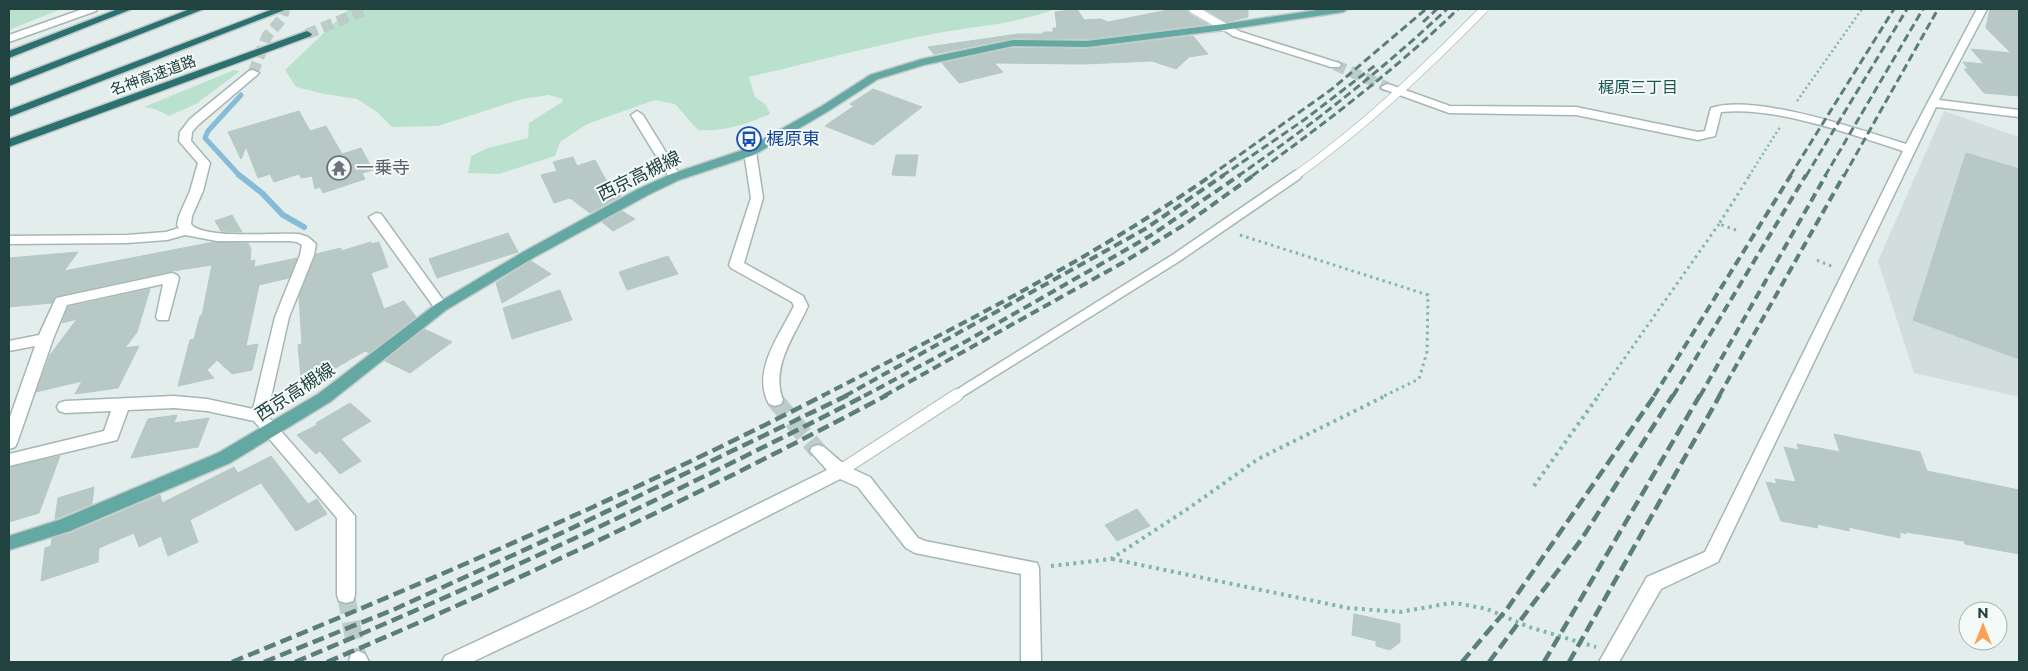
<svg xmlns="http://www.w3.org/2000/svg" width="2028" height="671" font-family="Montserrat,'Noto Sans JP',sans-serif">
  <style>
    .built { fill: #d1dedb }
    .green { fill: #bae1cd }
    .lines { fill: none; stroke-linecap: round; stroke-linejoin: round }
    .stream-far1 { stroke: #87bbd8; stroke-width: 5 }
    .stream { stroke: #87bbd8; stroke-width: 6 }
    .building { fill: #b8c9c5; stroke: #b5c9c4 }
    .minor-tunnel-far1 { stroke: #bcccc9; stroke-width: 11; stroke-dasharray: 11 5.5; stroke-linecap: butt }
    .minor-tunnel { stroke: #bcccc9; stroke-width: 18; stroke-dasharray: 18 9; stroke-linecap: butt }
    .motorway-tunnel { stroke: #bcccc9; stroke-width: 11; stroke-dasharray: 11 5.5; stroke-linecap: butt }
    .service-far2-casing { stroke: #a5b7b5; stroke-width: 9 }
    .service-far1-casing { stroke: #a5b7b5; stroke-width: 12 }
    .service-casing { stroke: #a5b7b5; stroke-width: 14 }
    .minor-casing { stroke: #a5b7b5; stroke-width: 3 }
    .primary-casing { stroke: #c1cac9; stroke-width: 3 }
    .motorway-casing { stroke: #c1cac9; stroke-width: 3 }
    .path-far2 { stroke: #81b5af; stroke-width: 2.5; stroke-dasharray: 2 3; stroke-linecap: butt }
    .path-far1 { stroke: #81b5af; stroke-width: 3; stroke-dasharray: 2.5 4; stroke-linecap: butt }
    .path { stroke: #81b5af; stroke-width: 4; stroke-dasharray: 3 4.5; stroke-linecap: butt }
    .service-far2 { stroke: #fff; stroke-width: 8 }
    .service-far1 { stroke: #fff; stroke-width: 9 }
    .service { stroke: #fff; stroke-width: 12 }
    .minor { fill: #fff; fill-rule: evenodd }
    .primary { fill: #64a8a4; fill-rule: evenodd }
    .motorway { fill: #2a7170; fill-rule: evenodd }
    .rail-far2 { stroke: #5b7d7b; stroke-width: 3; stroke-dasharray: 8 4; stroke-linecap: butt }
    .rail-far1 { stroke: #5b7d7b; stroke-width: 4; stroke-dasharray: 9 5; stroke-linecap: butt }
    .rail { stroke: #5b7d7b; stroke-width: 4.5; stroke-dasharray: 12 5.5; stroke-linecap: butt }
    .labels { text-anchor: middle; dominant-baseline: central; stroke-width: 4; stroke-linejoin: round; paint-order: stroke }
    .far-street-label { font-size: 15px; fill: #21423f; stroke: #f4faf8 }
    .far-neighbourhood-label { font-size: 16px; fill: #1b5653; stroke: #f4faf8 }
    .transit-label { font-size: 18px; fill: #164399; stroke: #f4faf8; text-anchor: start }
    .worship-label { font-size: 18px; fill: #5b616d; stroke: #f4faf8; text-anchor: start }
    .street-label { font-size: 18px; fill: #21423f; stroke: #f4faf8 }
  </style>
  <rect width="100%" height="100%" fill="#e3eeec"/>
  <path class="built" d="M1944,111l75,26v260l-105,-24 -36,-112z"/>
  <g class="green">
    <path d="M9,9h52l-52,21z"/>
    <path d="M349,9h706c-40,16 -85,17 -127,26 -60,12 -119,28 -179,42l6,20 11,8 4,9c-23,10 -46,18 -72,16l-23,-26 -20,-4 -68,24 -27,18 -5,14 -56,18 -31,-1 3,-17 17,-8 40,-10 1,-15 33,-21 1,-3 -14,-4 -27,4 -84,27 -46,1 -15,-15 -20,-13 -32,-5 -29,-7 -11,-17z"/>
    <path d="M234,70l6,1 -44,33 -27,12 -14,-7 -11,-2z"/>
  </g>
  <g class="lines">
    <path class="stream-far1" d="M240,176l-35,-38 3,-7 33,-36"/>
    <path class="stream" d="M239,175l23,18 21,22 21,12"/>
  </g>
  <g class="building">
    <path d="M1077,9l7,11 17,-1 7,3 65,-13h14l3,5 18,10 -121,15 -74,-1 -79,16 -6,-7 90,-13h25v-2h10v-4h4l-2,-16z"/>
    <path d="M1204,9h44v8l-22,5z"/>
    <path d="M1990,9h29v87l-35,-3 -20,-24h4l-5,-7 21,2 -13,-15 40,4 -25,-25z"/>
    <path d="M1193,36l15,18 -19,3 -13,12 -24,-8 -69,3 -89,-1 9,9 -44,11 -17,-20 71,-15 74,1z"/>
    <path d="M873,89l49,18 -49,38 -48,-19 29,-20 -4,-2z"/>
    <path d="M299,111l11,20 16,-5 16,28 19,-6 12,22 -11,3 3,6 -42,14 -3,-6 -5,2 -3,-13 -11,2 -2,-4 -25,8 -4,-8 -12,4 -12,-31 -5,12 -13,-27z"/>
    <path d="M1966,153l53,16v190l-106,-39z"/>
    <path d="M896,155h22l-3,21 -23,-1z"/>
    <path d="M573,157l4,9 18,-6 16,29 10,7 -31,17 -20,-15 -16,5 -13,-28 16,-4 -4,-9z"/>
    <path d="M622,211l13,8 -22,12 -11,-9z"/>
    <path d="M232,215l10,17 -21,-1 -6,-10z"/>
    <path d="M508,233l10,19 -81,26 -8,-19z"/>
    <path d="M214,242l34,1 3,6 -1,12 5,-1 -1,7 43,-9 -8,20 -30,7 -13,61 12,-2 -6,26 -20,4 -15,-14 -10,10 7,8 -36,8 12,-46 4,-1 6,-23 2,-1 10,-50 -40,6 -116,25 -4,7 -43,4v-49l69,-6 -14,19z"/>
    <path d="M371,242v2l8,-2 9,25 -17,6 13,36 20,-8 12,16 -47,36 -4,-2 -47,27 -6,-5 -11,6 -3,-34 4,-1 -3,-47 17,-43 25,-6v3z"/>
    <path d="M668,256l10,18 -51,16 -8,-18z"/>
    <path d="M531,261l20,13 -49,29 -6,-20z"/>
    <path d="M150,289l-13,43 -12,16 14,-2 -21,42 -43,6 7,-13 -46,11 14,-37 27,-36 -15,4 6,-16z"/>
    <path d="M560,290l12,30 -60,19 -9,-31z"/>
    <path d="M424,329l28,13 -42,31 -25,-12z"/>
    <path d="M350,403l21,18 -30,18 20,22 -21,13 -20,-23 -4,3 -19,-19 20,-10 -1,-2z"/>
    <path d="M177,415l-3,8 35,-5 -11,29 -67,11 17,-39z"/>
    <path d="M1834,434l86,18 7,19 92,19v64l-54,-10 -1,-3 -59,-9 1,2 -6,-2v6l-52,-11 2,4 -33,-7 1,4 -37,-7 -15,-39 11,2 -2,-5 21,3 -12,-35 15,3 -2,-6 43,8z"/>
    <path d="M60,456l-21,57 -30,9v-48l2,-7z"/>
    <path d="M271,456l37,48 9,-5 10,15 -31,17 -35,-48 -71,37 8,22 -30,14 -7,-20 -22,11 -5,-14 -35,15 -1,14 -57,19 4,-33 6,-2 1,-8 19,-5 89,-38 2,8 72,-36 4,6z"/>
    <path d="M94,487l-2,17 -37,15 3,-21z"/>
    <path d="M1137,509l13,17 -33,15 -12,-16z"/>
    <path d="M1354,614l46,10v18l-10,8 -14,-4v-5l-24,-6z"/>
  </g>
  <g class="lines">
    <g class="minor-tunnel-far1">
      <path d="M1335,65l52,22"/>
      <path d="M253,73l14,-37 14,-16 4,-11"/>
    </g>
    <g class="minor-tunnel">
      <path d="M775,400l43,51"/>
      <path d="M346,595l12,65"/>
    </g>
    <path class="motorway-tunnel" d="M307,34l61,-25"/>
    <g class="service-far2-casing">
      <g id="service-far2">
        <path d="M1193,9l31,18"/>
        <path d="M1295,176c69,-49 130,-107 189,-167"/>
      </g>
    </g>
    <g class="service-far1-casing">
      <path id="service-far1" d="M955,396l221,-138 121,-83"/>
    </g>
    <g class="service-casing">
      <path id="service" d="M840,471l117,-76"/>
    </g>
    <g class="minor-casing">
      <g id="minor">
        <path d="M83,9h14l-1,2 -87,31v-7z"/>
        <path d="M1977,9h10l-48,91 80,10v7l-83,-10 -218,455 -57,27 -42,73h-20l48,-85 58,-25 198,-401c-52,-17 -128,-45 -182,-39l-6,24 -17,4 -122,-25 -127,-2 -66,-24 -2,-2 6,-3 4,1 59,21 126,1 122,25 7,-1 6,-23c43,-15 150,22 195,36z"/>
        <path d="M1224,24l17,8 98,31 2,2 -2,2h-8l-98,-31 -14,-9 1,-2z"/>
        <path d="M253,70l6,3 -2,2 -59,50 -6,7 -1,9 19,22 -7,28 -11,25 -1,8c12,16 86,8 108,10l9,3 8,7 -2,11 -25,62 -22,98 88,101v79l-2,6 -7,2 -7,-2 -2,-6v-77l-83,-97 -47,-10 -33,-3 -46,2 -11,30 -108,26v-12l95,-23 7,-20 -46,2 -6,-2 -2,-4 2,-4 6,-2 109,-5 33,3 46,10 22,-92 25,-62 2,-10 -5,-3 -8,-1h-72l-32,-6 -18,5 -40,3 -118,1v-8l118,-1 39,-3 13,-4 -2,-3 2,-9 11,-25 8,-28 -19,-22 1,-9 10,-13 59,-48z"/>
        <path d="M637,111l6,4 38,62 -2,3 -4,1 -6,-4 -38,-62z"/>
        <path d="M750,148l6,4 7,46 -19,65 59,33 5,10c-13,29 -38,61 -25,94l-2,4 -6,2 -6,-2c-18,-33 11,-69 25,-98l-2,-4 -61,-34 -2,-3 22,-67 -7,-46z"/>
        <path d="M376,213l5,1 65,90 2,3 -2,3h-10l-67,-93z"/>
        <path d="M172,273l5,2 2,3 -11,42h-10l-2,-3 7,-33 -96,21 -14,34 -36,104 -2,4 -6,2v-29l26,-74 -26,5v-10l30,-6 17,-37z"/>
        <path d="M818,445l6,2 22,19 24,11 48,61 7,3 112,22 2,5 2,94h-20v-88l-106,-21 -9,-5 -48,-61 -18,-8 -249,127 -119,56h-30l3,-6 132,-62 250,-124 -17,-19 2,-4z"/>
        <path d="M358,651l7,3 4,8h-20l2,-8z"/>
      </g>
    </g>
    <g class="primary-casing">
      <path id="primary" d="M1324,9h24l-5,3 -119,18 -137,17 -74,-1 -89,19 -46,14 -48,31 -76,45 -75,25 -31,15 -115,63 -87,52 -116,92 -100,61 -160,68 -61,19v-14l50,-16 159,-67 100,-59 118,-90 87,-52 115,-63 33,-15 75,-25 76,-43 48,-31 52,-16 91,-19 74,1 137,-17z"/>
    </g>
    <g class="motorway-casing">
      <g id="motorway">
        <path d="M118,9h14l-123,49v-7z"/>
        <path d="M190,9h14l-195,77v-7z"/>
        <path d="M273,9h14l-278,108v-7z"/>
        <path d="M307,31l5,3 -1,2 -302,111v-8z"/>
      </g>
    </g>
    <g class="path-far2">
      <path d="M1797,101l65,-92"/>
      <path d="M1749,176l31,-49"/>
    </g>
    <g class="path-far1">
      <path d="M1736,230l-17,-6 31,-49"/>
      <path d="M1240,235l188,60 -1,57 -8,27 -35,17"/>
      <path d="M1817,260l16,7"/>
      <path d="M1598,396l121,-172"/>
    </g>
    <g class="path">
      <path d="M1534,486l65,-91"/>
      <path d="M1112,559l236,49 52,4 51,-9 10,1 26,5 42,18 67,20"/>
      <path d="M1051,566l60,-7 78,-51 69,-49 129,-64"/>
    </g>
    <use href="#service-far2" class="service-far2"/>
    <use href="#service-far1" class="service-far1"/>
    <use href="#service" class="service"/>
    <use href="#minor" class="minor"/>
    <use href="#primary" class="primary"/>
    <use href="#motorway" class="motorway"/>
    <g class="rail-far2">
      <path d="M1423,22l14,-13"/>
      <path d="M1210,176l122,-87 94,-80"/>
      <path d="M1222,176l82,-56 73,-56"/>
      <path d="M1238,176c74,-51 144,-106 209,-167"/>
      <path d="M1252,176c72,-52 142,-105 206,-167"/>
      <path d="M1790,176l104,-167"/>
      <path d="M1806,176l101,-167"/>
      <path d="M1825,176l98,-167"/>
      <path d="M1844,176l94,-167"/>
    </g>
    <g class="rail-far1">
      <path d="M822,396c132,-68 268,-136 390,-221"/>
      <path d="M845,396l300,-167 79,-54"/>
      <path d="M864,396l99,-53 187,-107 90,-61"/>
      <path d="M884,396l240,-134 63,-39 67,-48"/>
      <path d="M1654,396l137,-221"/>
      <path d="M1673,396l133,-221"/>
      <path d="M1700,396l126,-221"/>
      <path d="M1719,396l125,-221"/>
    </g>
    <g class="rail">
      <path d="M232,662c200,-82 400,-168 592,-267"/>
      <path d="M264,662l131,-53 173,-79 280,-135"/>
      <path d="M295,662c194,-81 385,-171 571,-267"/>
      <path d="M327,662c190,-80 378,-170 560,-267"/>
      <path d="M1462,662l45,-53 148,-214"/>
      <path d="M1489,662l92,-122 92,-145"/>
      <path d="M1544,662l156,-267"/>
      <path d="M1569,662l151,-267"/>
    </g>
  </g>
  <defs>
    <g id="bus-ring" transform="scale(1.25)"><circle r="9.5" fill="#f4faf8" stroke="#1a4fb4" stroke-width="1.5"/><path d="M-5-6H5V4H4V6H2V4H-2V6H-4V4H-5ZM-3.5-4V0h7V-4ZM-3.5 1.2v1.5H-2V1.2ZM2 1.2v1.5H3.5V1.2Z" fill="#1a4fb4"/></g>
    <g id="temple-ring" transform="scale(1.25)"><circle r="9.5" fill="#f4faf8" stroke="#6b7280" stroke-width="1.5"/><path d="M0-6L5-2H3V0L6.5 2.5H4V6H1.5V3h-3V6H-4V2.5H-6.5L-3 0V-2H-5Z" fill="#6b7280"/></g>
  </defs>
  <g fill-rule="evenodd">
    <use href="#bus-ring" x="749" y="139"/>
    <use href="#temple-ring" x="339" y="168"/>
  </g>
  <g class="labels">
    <g class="far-street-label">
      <text transform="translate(153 75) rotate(-20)">名神高速道路</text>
    </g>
    <g class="far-neighbourhood-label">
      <text x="1638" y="87">梶原三丁目</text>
    </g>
    <g class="transit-label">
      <text x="766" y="139">梶原東</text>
    </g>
    <g class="worship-label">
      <text x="356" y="168">一乗寺</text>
    </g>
    <g class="street-label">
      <text transform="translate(639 176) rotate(-26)">西京高槻線</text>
      <text transform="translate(295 392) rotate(-33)">西京高槻線</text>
    </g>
  </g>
  <rect width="2028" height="671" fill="none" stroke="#21423f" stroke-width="20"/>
  <g transform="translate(1983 626)"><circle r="24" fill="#f4faf8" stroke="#a0b0ae"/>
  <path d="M0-4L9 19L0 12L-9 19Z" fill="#fe9f51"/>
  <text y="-8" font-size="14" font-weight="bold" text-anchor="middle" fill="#21423f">N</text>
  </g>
</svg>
